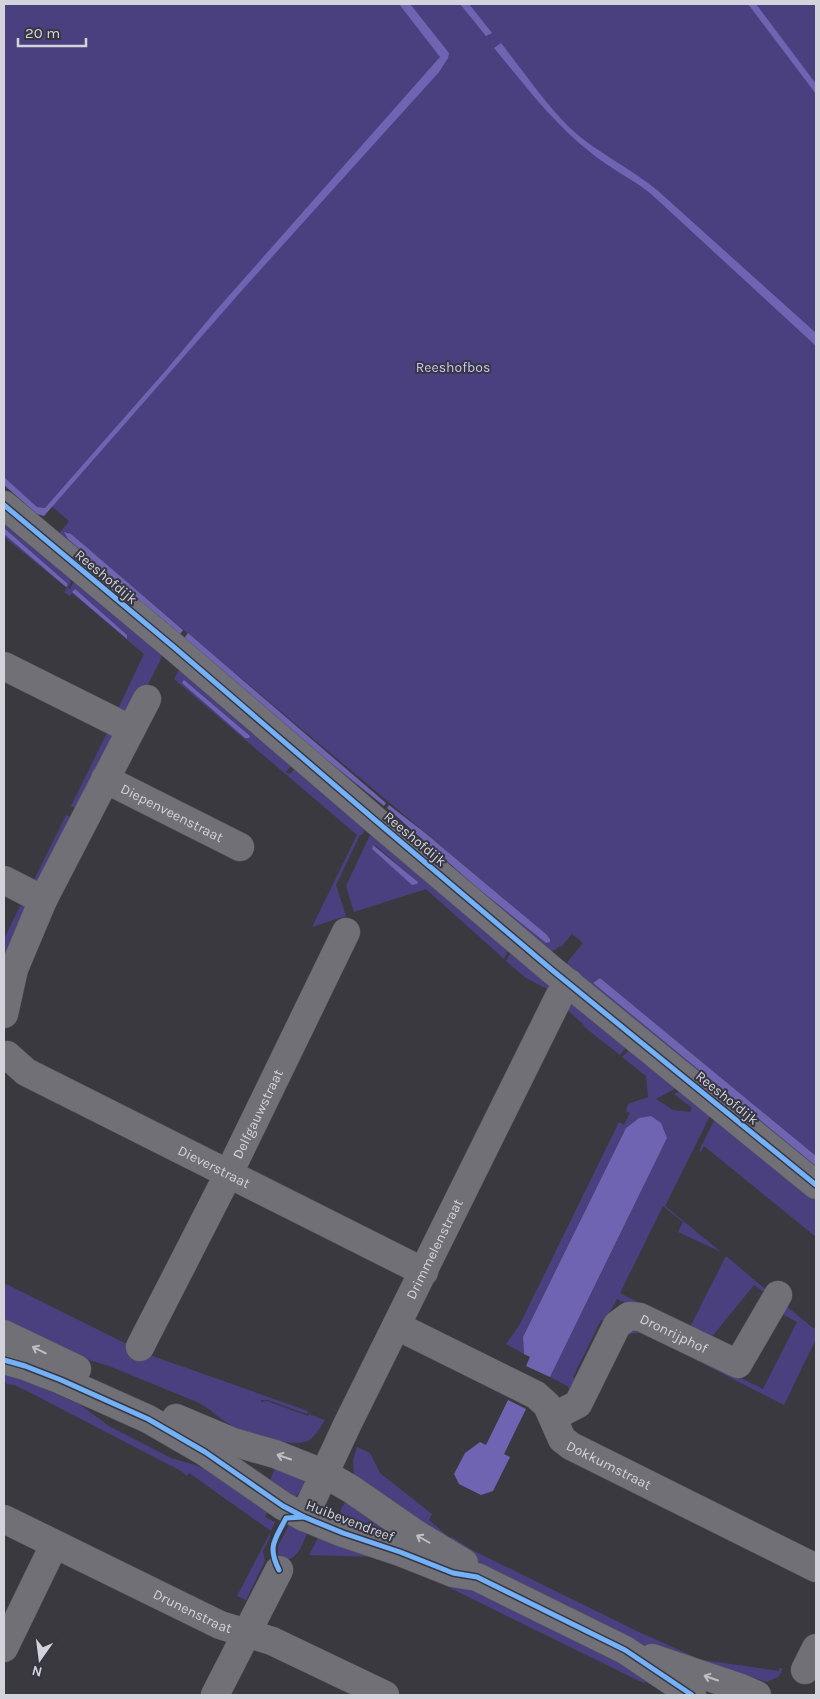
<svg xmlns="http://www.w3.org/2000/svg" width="820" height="1699" font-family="Karla,sans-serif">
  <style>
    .green { fill: #4a407f; fill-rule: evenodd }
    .water { fill: #6f64b2 }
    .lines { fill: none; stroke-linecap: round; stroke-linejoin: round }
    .minor-casing { stroke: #58575e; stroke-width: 29 }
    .minor { stroke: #717077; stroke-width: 28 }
    .cycleway-casing { stroke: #373643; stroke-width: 8 }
    .cycleway { stroke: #73b2f8; stroke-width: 5 }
    .oneway { stroke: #bfbfc7 }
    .labels { text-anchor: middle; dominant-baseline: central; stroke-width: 4; stroke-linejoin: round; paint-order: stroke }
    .park-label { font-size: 14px; fill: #c9c6f4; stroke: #373643 }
    .street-label { font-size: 14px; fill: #d3d3db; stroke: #373643 }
  </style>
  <rect width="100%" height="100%" fill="#3a3940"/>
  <g class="green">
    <path d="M4,4h812v1152l-216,-178 -7,5 223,183v10l-250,-205 2,-10 15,-18 -11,-9 -11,13 -1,-1 -5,4 -11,2 -486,-417 11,-14 -20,-17 -4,4 -8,-1 -33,-30zM67,532l479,402 4,5v3l-4,1 -71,-57 -195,-164 -212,-183 -3,-4z"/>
    <path d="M4,517l69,59 -5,12 2,1 6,-11 85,75v6l-30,59 -14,-7 27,-57 -72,-61 -2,3 -6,-4 3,-4 -63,-51v-3l62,53 2,-3 -64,-56zM75,590l52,45v4l-54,-47z"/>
    <path d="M180,668l113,96 -7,8 4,2 6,-7 70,59 -3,8 -3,1 -24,50 10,31 -34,11 45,-92 -183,-156z"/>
    <path d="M108,731l6,5 -36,73 -7,-3z"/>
    <path d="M66,815l7,3 -34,70 -7,-4z"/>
    <path d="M372,831l138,116 -6,12 -78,-70 -72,23 -8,-26zM373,845h2l43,37 -6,3 -40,-36z"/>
    <path d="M22,902l6,5 -24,51v-19z"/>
    <path d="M513,949l41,34 -1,9 -27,-14 -20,-17z"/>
    <path d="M566,999l63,45 -9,11 -37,-29 1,-1 -21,-19z"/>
    <path d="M632,1047l48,39 -24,13 17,11 17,2 2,-4 -18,-14 9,-5 29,23 -47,94 56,46 -43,-20 5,-10 -20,-16 -43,87 65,33 -33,-10 -35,-17 -9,16v7l-7,-2 -28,57 7,4 -9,11 -4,-6 -17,-9 117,-239 -28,-20 -13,10 -103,209 1,17 -18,-10 14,-20 99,-202 5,3 6,-12 -4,-2 2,-7 20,-7 -2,-21 -24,-19z"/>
    <path d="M716,1116l100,82v39l-112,-91 -3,6 -2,-1z"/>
    <path d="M726,1256l44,37 -2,2 -14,-10 -44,54 -23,-6z"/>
    <path d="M4,1283l143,71 161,57 -1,3 -39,-14h-7v2l6,-1 41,15 1,-2 16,6c-5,7 -9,16 -17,21 -15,7 -65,-8 -79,-17 -12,-7 -19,-16 -32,-22l-88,-36 -17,-5 -88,-37z"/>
    <path d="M779,1300l34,28h3v11l-32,66 -143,-73 -19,4 -1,-2 21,-5 121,60 34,-67 -15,-8z"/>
    <path d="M4,1371l42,14 -1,4 34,15 30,22 62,32 24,7 10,4 63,43 -3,5 10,5 -4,9 -82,-58 -2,3 -6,-5 -154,-80 -13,-6 -8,-1v-2h-2z"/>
    <path d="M357,1447l13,6 10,20 52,41 -3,6 21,18 2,-1 20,13 169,83 54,24 1,2 83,12v-3l4,1 -5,8 -11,5 -27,-9 -4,8 -91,-34 -185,-93 -106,-79 -1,-15z"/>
    <path d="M278,1462l27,15c0,8 -5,17 -12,22l-26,-12z"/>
    <path d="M347,1501l90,54 -95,-36c-3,-7 -1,-13 5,-18z"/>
    <path d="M291,1521l18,8c-5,11 -10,30 -23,31l-8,-5v-9z"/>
    <path d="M322,1530l107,38 201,98 17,14 -2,3 -6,-2 -205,-101 -50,-20h-8v-3l-67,-2z"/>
    <path d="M270,1533v4l-7,14 2,10 -19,39 -9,-4z"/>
  </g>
  <g class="water">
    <path d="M399,4h11l39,49 -1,5 -9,14 -195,216 -200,228 -7,-2 -33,-29v-8l33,30 8,1 122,-139 52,-62 221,-250z"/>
    <path d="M460,4h9l23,29 -6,3z"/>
    <path d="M748,4h8l60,80v10z"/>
    <path d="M501,43c22,28 43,59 68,84 26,25 60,40 88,63l159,143v13l-166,-153c-19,-15 -41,-25 -60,-41 -37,-29 -66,-68 -96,-104z"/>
    <path d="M4,528l64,56 -2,3 -62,-53z"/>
    <path d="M64,532l7,2 112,96 -4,6 -111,-97z"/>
    <path d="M75,589l52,46v4l-55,-47z"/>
    <path d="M188,633l198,170 -2,3 -104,-84 -97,-82z"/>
    <path d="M184,680l66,56 -1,2h-4l-63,-55z"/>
    <path d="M389,805l35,27 122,102 4,5v3l-4,1 -71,-57 -88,-78z"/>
    <path d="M373,845l45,37 -1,2 -5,1 -40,-36z"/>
    <path d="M600,978l216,178v10l-223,-183z"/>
    <path d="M651,1116l10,7 6,15 -117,239 -24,-11 4,-9 -6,-3 -1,-17 103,-209 13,-10z"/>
    <path d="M508,1400l18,9 -22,45 6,3 -17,34 -12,4 -22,-11 -5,-10 11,-21 15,-11 6,3z"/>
  </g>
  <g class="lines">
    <g class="minor-casing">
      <g id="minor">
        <path d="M4,505l171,143 200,172 177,150 264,215"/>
        <path d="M4,666l126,63"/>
        <path id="s1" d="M105,779l135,68"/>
        <path d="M4,880l39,20"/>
        <path d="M4,1014l10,-45 29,-69 104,-201"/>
        <path id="s2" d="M7,1055l19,17 398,200"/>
        <path id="s3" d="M397,1326l139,69 11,10 15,34 9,7 245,122"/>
        <path d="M4,1334l73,35"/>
        <path id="s4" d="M140,1347l89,-174 117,-241"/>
        <path d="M4,1360l21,6 36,14 87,39 57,33 78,54 21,11 39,16 57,19 53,21 24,4 148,73 67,45"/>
        <path id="s5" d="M553,1417l25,-13 39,-79 12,-9 11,1 98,47 40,-69"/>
        <path d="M176,1418l57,24 42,12 50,20 26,15 65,45 48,29"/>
        <path id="s6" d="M304,1517l44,-94 211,-426 10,-14"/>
        <path id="s7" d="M4,1519l216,106 52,16 113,54"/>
        <path d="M4,1648l50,-103"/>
        <path d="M652,1658l89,30 16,7"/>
        <path d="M805,1670l11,-22"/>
        <path d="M215,1695l64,-125"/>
      </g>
    </g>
    <use href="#minor" class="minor"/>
    <g class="cycleway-casing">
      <g id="cycleway">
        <path d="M4,505l171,143 200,172 177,150 264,215"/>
        <path d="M4,1360l21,6 36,14 87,39 57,33 78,54 21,11 39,16 57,19 53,21 24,4 148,73 67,45"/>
        <path d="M279,1570c-12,-24 -4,-30 7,-52l18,-1"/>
      </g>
    </g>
    <use href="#cycleway" class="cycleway"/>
  </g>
  <defs><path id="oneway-shaft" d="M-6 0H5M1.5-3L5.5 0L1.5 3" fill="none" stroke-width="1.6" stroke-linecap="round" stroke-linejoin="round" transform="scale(1.25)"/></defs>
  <g class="oneway">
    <use href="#oneway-shaft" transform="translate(39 1350) rotate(-153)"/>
    <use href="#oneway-shaft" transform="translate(284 1457) rotate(-161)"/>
    <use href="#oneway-shaft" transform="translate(423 1539) rotate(-150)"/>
    <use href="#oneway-shaft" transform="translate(711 1678) rotate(-161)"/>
  </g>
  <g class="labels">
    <g class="park-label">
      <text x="453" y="367">Reeshofbos</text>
    </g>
    <g class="street-label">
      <text transform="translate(106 577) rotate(40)">Reeshofdijk</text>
      <text stroke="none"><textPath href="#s1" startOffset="75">Diepenveenstraat</textPath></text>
      <text transform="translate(415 839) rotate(40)">Reeshofdijk</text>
      <text transform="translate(727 1098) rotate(39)">Reeshofdijk</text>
      <text stroke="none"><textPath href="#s4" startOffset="261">Delfgauwstraat</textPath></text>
      <text stroke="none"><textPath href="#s2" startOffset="236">Dieverstraat</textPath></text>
      <text stroke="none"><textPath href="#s6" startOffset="298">Drimmelenstraat</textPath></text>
      <text stroke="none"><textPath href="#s5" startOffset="180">Dronrijphof</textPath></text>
      <text stroke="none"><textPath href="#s3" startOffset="261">Dokkumstraat</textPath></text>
      <text transform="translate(350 1521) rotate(21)">Huibevendreef</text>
      <text stroke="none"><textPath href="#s7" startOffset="210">Drunenstraat</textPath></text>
    </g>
  </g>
  <rect width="820" height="1699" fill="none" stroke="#d3d3db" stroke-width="10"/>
  <g transform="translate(40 1659) rotate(194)" stroke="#373643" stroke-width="4" paint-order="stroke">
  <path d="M0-4L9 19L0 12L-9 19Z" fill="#d3d3db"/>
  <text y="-8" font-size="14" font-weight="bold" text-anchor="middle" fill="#d3d3db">N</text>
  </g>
  <path d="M18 38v8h68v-8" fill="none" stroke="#d3d3db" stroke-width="2.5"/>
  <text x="25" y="38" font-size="15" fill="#d3d3db" stroke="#373643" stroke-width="4" paint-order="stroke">20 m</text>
</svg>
